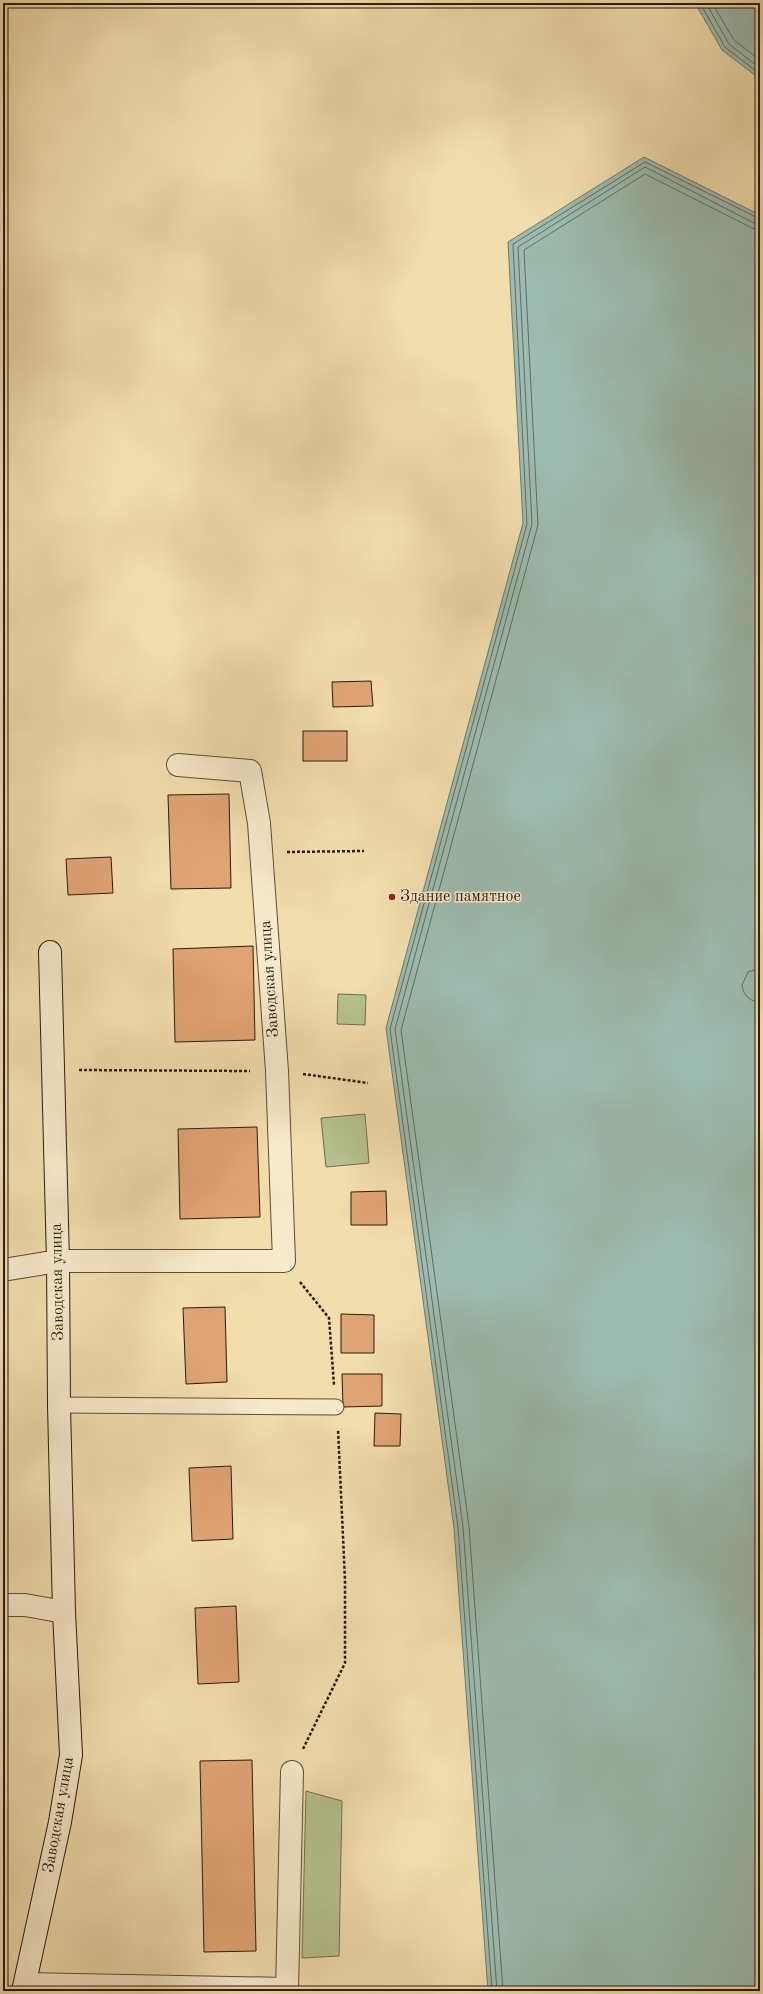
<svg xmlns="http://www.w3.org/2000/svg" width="763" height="1994" font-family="'Old Standard TT',serif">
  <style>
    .green { fill: #b4c28f; stroke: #706e4f }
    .water { fill: #9cbbb0; stroke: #6f7b70 }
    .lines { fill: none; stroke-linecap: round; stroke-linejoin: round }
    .shore { stroke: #646b60; stroke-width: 1 }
    .building { fill: #e0a374; stroke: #2b1b0f }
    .lane-casing { stroke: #5d4c36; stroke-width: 17 }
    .street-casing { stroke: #5d4c36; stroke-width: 24 }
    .secondary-casing { stroke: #2b1b0f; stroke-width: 24 }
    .path { stroke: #2b1b0f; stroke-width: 2.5; stroke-dasharray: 3 2; stroke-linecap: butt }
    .lane { stroke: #f7e9ca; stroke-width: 15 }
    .street { stroke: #f7e9ca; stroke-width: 22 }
    .secondary { stroke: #f7e9ca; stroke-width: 22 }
    .poi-dot { fill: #8f2418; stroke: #f7e9ca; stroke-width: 1.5 }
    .labels { text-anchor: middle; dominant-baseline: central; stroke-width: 3; stroke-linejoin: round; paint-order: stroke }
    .poi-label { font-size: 16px; fill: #2b1b0f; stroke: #f7e9ca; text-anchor: start }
    .street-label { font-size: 16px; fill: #2b1b0f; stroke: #f7e9ca }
  </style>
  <rect width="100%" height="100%" fill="#f2ddad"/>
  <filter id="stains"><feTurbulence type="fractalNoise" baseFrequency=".005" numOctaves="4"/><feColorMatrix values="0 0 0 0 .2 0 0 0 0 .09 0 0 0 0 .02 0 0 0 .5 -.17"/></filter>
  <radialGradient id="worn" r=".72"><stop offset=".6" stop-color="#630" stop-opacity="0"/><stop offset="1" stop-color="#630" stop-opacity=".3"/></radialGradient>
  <g class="green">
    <path d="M338,994l28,1 -1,30 -28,-1z"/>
    <path d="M365,1114l4,49 -43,4 -5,-49z"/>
    <path d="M306,1791l36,10 -3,155 -37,2z"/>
  </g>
  <g class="water">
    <path d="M695,3h65v76l-38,-29z"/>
    <path d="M644,157l116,58v765l-3,5 3,5v1001h-272l-34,-463 -68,-500 137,-505 -15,-281z"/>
  </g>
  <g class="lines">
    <g class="shore">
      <path d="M700,3l25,44 35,27"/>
      <path d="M706,3l23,41 31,24"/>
      <path d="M712,3l22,37 26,20"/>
      <path d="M760,968l-12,4 -6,13c1,10 8,17 18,17"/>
      <path d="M492,1991l-34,-464 -68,-498 137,-505 -14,-280 132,-82 115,57"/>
      <path d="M497,1991l-34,-464 -68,-498 137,-505 -14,-277 127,-80 109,56 6,1"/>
      <path d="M503,1991l-34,-465 -68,-496 137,-505 -14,-275 121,-76 107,54 8,2"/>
    </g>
  </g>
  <g class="building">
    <path d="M371,681l2,25 -40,1 -1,-25z"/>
    <rect x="303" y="731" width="44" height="30"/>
    <path d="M229,794l2,94 -60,1 -3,-94z"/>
    <path d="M111,857l2,36 -45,2 -2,-36z"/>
    <path d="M253,946l2,94 -80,2 -2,-93z"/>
    <path d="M257,1127l3,90 -80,2 -2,-90z"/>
    <path d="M386,1191l1,34h-36v-33z"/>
    <path d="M225,1307l2,75 -41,2 -3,-76z"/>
    <path d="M341,1314l33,1v38h-33z"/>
    <path d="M342,1374h40v32l-39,1z"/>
    <path d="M375,1413l26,1 -1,32h-26z"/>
    <path d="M231,1466l2,73 -41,2 -3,-73z"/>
    <path d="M236,1606l3,76 -41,2 -3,-76z"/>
    <path d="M252,1760l4,191 -52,1 -4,-191z"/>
  </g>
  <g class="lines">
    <g class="lane-casing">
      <path id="lane" d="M59,1405l277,2"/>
    </g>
    <g class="street-casing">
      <g id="street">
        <path d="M3,1270l55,-9h226l-7,-190 -18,-248 -9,-52 -72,-6"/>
        <path d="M3,1605h22l39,7"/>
        <path d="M25,1984l262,5"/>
        <path d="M287,1991l5,-219"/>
      </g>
    </g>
    <g class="secondary-casing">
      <path id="secondary" d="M23,1991l37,-169 11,-67 -7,-143 -5,-207 -1,-144 -8,-309"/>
    </g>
    <g class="path">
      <path d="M287,852l77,-1"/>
      <path d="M79,1070l171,1"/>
      <path d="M303,1074l65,9"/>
      <path d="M300,1282l29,36 5,67"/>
      <path d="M303,1749l42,-86v-83l-7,-151"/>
    </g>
    <use href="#lane" class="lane"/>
    <use href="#street" class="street"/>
    <use href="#secondary" class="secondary"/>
  </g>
  <circle class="poi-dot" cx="392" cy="897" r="4"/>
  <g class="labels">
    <g class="poi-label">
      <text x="400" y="897">Здание памятное</text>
    </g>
    <g class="street-label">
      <text transform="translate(270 979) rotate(-94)">Заводская улица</text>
      <text transform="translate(58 1282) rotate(-91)">Заводская улица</text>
      <text transform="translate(59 1815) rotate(-80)">Заводская улица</text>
    </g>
  </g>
  <rect width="763" height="1994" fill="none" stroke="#f2ddad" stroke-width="16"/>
  <rect x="4" y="4" width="755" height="1986" fill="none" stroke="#2b1b0f" stroke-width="2"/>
  <rect x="8" y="8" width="747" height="1978" fill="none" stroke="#2b1b0f"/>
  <rect width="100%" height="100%" filter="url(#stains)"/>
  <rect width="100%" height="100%" fill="url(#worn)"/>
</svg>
